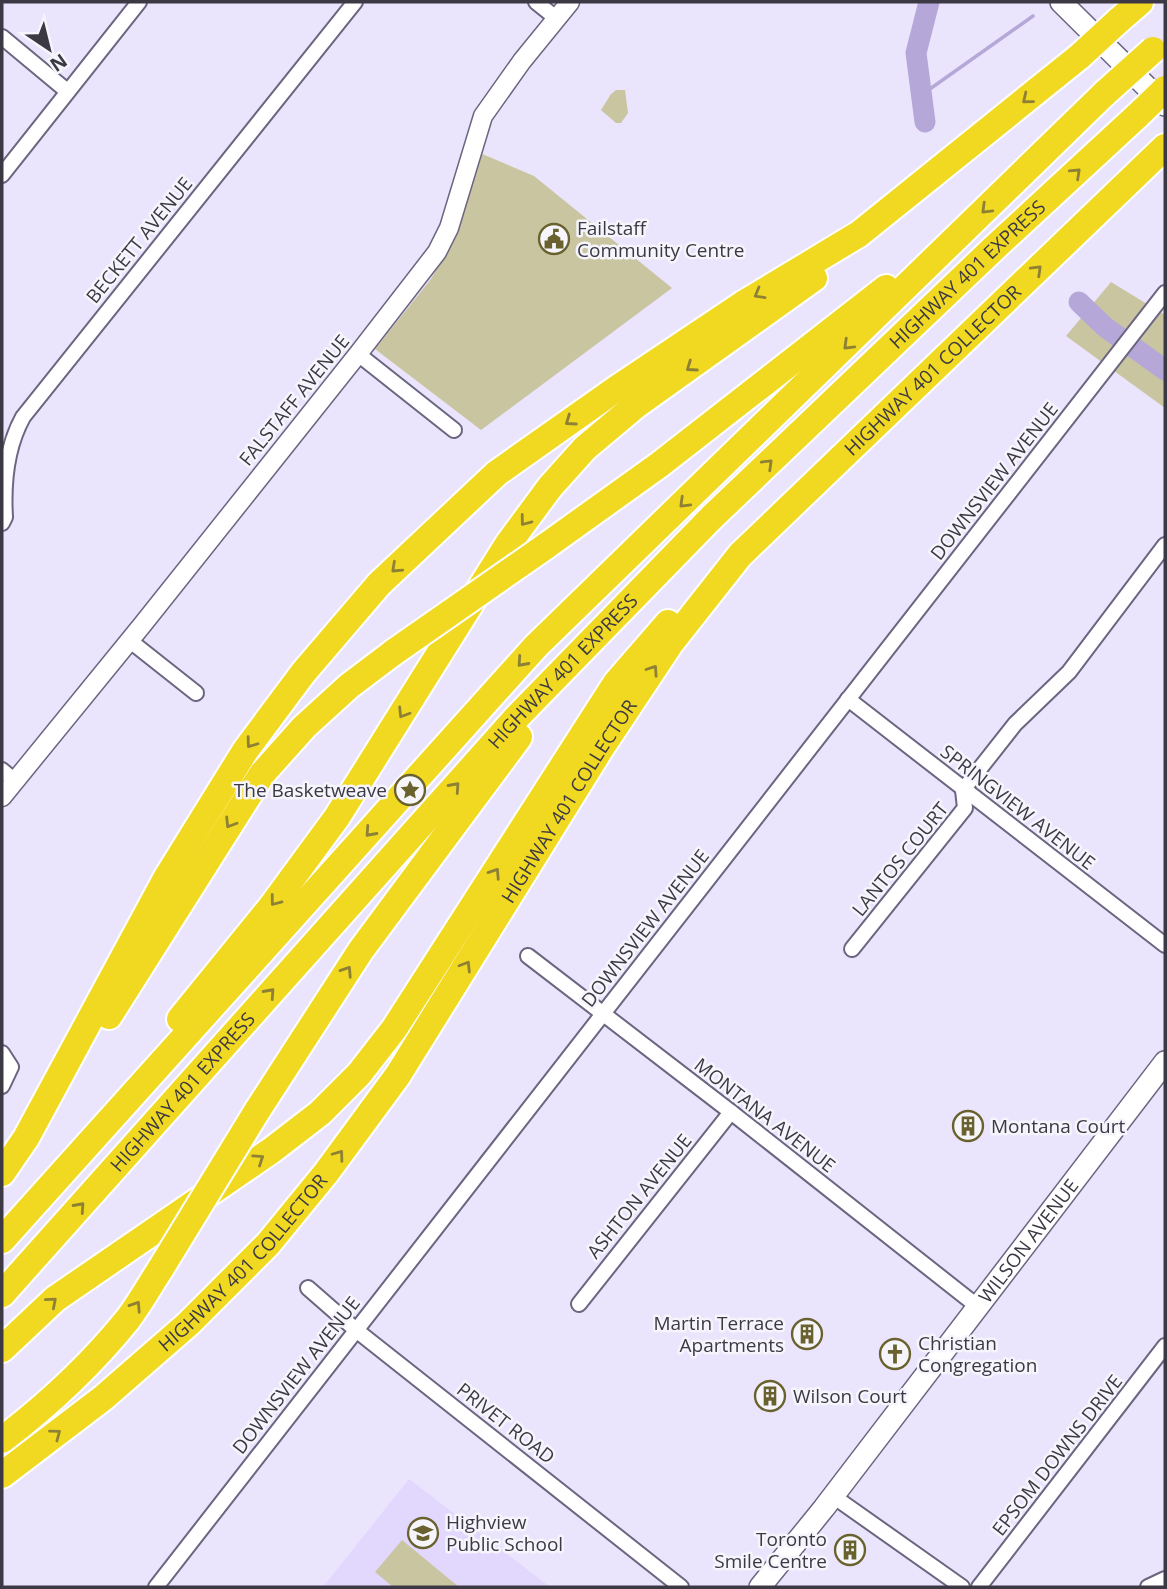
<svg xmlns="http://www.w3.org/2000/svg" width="1167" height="1589" font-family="'Open Sans',sans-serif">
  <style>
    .built { fill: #e2d8fe }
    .green { fill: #cac5a1 }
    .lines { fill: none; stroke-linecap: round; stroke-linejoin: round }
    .stream { stroke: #b5a8d8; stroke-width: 3.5 }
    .river { stroke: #b5a8d8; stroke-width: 21 }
    .minor-casing { stroke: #6c6580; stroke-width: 18 }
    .tertiary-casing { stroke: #6c6580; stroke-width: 21 }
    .secondary-casing { stroke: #6c6580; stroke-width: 24 }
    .motorway-casing { stroke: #fff; stroke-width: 30 }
    .minor { stroke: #fff; stroke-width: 14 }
    .tertiary { stroke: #fff; stroke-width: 18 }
    .secondary { stroke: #fff; stroke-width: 21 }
    .motorway { stroke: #f2d921; stroke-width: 26 }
    .motorway-bridge-casing { stroke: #fff; stroke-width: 30; stroke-linecap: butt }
    .motorway-bridge { stroke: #f2d921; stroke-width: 26 }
    .oneway { stroke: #8e8135 }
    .labels { text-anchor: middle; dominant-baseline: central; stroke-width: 5; stroke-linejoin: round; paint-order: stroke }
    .poi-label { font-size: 19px; fill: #3c3945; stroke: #f6f5fb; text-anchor: start }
    .street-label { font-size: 19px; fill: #3c3945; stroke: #f6f5fb }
  </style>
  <rect width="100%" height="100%" fill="#eae4fd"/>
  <path class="built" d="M409,1479l141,108h-227z"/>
  <g class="green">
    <path d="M616,90h9l3,23 -7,10h-5l-15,-13 10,-16z"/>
    <path d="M480,153l54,23 138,112 -191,142 -106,-81 56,-70 26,-46z"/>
    <path d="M1111,282l54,33v93l-99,-72z"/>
    <path d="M402,1540l57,47h-66l-18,-15z"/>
  </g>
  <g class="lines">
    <path class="stream" d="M920,96l113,-80"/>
    <g class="river">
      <path d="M925,122l-9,-69 13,-51"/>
      <path d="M1079,302l26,25 60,43"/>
    </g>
    <g class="minor-casing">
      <g id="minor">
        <path d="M536,2l20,16"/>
        <path d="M2,37l65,54"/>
        <path d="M2,175l137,-173"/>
        <path d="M358,354l96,76"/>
        <path d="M2,523l3,-6c-2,-34 2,-71 18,-100l332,-415"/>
        <path d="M129,640l67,53"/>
        <path d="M848,699l317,246"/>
        <path d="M2,770l13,11"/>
        <path d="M963,790l52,-66 54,-52 96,-127"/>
        <path d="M852,949l113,-141 -2,-18"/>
        <path d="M528,956l203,156 246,194"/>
        <path d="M2,1053l9,14 -9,19"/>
        <path d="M308,1288l48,42 325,257"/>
        <path d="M579,1304l152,-192"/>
        <path d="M833,1496l129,91"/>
        <path d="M156,1587l1009,-1294"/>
        <path d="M979,1587l186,-241"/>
        <path d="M1148,1587l17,-8"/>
      </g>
    </g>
    <g class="tertiary-casing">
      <path id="tertiary" d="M2,797l141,-173 215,-270 79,-102 12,-24 34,-112 39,-55 48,-59"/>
    </g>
    <g class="secondary-casing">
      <g id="secondary">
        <path d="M1061,2l104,103"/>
        <path id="s1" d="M760,1587l64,-79 341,-446"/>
      </g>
    </g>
    <g class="motorway-casing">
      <g id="motorway">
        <path d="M1118,21l22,-19"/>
        <path d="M546,546l113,-81 227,-177"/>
        <path d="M109,1016l153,-242 42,-47 45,-41 45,-34"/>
        <path d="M180,1019l91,-112 66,-90 171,-273 42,-57 35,-39 50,-42 179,-128"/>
        <path d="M257,1111l104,-161 158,-213"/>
        <path d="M2,1173l24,-35 141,-261 78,-126 58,-78 76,-89 118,-111 119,-84 127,-85 116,-70 221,-178"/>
        <path d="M2,1240l534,-594 569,-553"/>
        <path id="s2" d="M2,1294l516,-578 193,-198 282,-269 145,-134"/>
        <path d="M2,1349l53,-50 217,-149 48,-37 39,-39 35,-45 222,-346 52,-60"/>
        <path d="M2,1440c47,-36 89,-75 126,-121 12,-16 22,-34 33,-51"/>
        <path id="s3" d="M2,1475l101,-77 85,-74 80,-80 58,-71 72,-98 203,-327 69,-104 70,-89 425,-408"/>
      </g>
    </g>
    <use href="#minor" class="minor"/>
    <use href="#tertiary" class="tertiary"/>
    <use href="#secondary" class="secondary"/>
    <use href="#motorway" class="motorway"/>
    <g class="motorway-bridge-casing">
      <g id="motorway-bridge">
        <path d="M1080,56l38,-35"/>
        <path d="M1105,93l48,-43"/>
        <path d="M1138,115l27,-26"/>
        <path d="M394,652l152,-106"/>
        <path d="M161,1268l96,-157"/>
      </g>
    </g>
    <use href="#motorway-bridge" class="motorway-bridge"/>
  </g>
  <defs><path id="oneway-chevron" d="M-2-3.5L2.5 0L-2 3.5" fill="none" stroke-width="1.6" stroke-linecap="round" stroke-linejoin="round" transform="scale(1.75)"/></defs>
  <g class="oneway">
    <use href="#oneway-chevron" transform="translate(1027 99) rotate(141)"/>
    <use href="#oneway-chevron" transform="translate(1076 173) rotate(-43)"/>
    <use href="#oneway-chevron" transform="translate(986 209) rotate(136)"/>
    <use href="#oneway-chevron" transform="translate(1037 270) rotate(-44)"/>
    <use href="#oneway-chevron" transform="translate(759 294) rotate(150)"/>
    <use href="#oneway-chevron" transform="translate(848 345) rotate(136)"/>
    <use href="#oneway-chevron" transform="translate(691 367) rotate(145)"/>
    <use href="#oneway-chevron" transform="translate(570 421) rotate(145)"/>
    <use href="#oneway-chevron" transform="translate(768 464) rotate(-44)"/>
    <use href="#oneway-chevron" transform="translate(684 503) rotate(136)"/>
    <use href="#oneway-chevron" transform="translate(525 521) rotate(127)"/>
    <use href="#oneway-chevron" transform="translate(396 568) rotate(137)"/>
    <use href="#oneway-chevron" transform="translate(522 662) rotate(132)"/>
    <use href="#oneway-chevron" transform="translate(653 670) rotate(-56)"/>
    <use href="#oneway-chevron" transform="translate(403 713) rotate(122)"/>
    <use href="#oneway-chevron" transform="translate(251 743) rotate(126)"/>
    <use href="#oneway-chevron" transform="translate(455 787) rotate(-48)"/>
    <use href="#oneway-chevron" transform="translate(230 823) rotate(122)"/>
    <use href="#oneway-chevron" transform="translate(370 832) rotate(132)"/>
    <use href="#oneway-chevron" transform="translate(495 873) rotate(-57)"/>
    <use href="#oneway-chevron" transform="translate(275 901) rotate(127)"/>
    <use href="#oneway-chevron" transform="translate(466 966) rotate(-58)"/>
    <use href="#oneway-chevron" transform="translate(347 971) rotate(-57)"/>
    <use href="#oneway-chevron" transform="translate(270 993) rotate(-48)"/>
    <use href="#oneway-chevron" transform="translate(339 1155) rotate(-54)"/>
    <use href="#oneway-chevron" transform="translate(259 1159) rotate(-34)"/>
    <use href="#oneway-chevron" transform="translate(80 1207) rotate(-48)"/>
    <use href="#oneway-chevron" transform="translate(52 1302) rotate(-41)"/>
    <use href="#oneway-chevron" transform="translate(136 1306) rotate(-57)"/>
    <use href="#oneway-chevron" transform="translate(56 1434) rotate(-37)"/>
  </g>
  <defs>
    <g id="civic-ring" transform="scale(1.575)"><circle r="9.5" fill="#f6f5fb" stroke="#6a622e" stroke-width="1.5"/><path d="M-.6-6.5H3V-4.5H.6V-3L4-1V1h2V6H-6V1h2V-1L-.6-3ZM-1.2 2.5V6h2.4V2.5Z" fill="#6a622e"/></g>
    <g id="sight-ring" transform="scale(1.575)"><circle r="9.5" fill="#f6f5fb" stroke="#6a622e" stroke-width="1.5"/><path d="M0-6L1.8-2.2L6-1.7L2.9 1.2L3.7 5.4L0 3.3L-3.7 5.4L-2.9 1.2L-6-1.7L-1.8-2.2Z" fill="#6a622e"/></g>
    <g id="building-ring" transform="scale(1.575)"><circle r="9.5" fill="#f6f5fb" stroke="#6a622e" stroke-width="1.5"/><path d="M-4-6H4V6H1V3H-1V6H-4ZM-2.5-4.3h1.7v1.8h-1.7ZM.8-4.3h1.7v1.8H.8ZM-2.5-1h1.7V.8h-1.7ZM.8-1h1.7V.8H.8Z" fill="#6a622e"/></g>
    <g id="church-ring" transform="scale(1.575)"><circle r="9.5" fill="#f6f5fb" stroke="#6a622e" stroke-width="1.5"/><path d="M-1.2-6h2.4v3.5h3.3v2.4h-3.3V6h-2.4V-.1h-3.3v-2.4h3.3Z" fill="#6a622e"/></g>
    <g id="school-ring" transform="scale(1.575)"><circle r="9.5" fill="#f6f5fb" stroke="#6a622e" stroke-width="1.5"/><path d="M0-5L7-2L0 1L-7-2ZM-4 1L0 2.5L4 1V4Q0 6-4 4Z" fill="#6a622e"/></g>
  </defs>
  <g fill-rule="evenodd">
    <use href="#civic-ring" x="554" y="239"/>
    <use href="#sight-ring" x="410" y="790"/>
    <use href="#building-ring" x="968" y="1126"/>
    <use href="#building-ring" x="807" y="1334"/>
    <use href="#church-ring" x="895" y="1354"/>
    <use href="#building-ring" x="770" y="1396"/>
    <use href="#school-ring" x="423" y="1533"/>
    <use href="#building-ring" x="850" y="1550"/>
  </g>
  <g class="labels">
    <g class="poi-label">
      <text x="577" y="228">Failstaff<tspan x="577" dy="22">Community Centre</tspan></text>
      <text x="387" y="790" text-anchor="end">The Basketweave</text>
      <text x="991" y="1126">Montana Court</text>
      <text x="784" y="1323" text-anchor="end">Martin Terrace<tspan x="784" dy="22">Apartments</tspan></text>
      <text x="918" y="1343">Christian<tspan x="918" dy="22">Congregation</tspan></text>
      <text x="793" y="1396">Wilson Court</text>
      <text x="446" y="1522">Highview<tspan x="446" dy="22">Public School</tspan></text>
      <text x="827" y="1539" text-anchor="end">Toronto<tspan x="827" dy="22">Smile Centre</tspan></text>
    </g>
    <g class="street-label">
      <text transform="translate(139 240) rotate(-51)">BECKETT AVENUE</text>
      <text stroke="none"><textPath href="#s2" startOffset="1405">HIGHWAY 401 EXPRESS</textPath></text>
      <text stroke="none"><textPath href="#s3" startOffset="1456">HIGHWAY 401 COLLECTOR</textPath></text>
      <text transform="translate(294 400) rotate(-51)">FALSTAFF AVENUE</text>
      <text transform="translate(994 481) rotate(-52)">DOWNSVIEW AVENUE</text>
      <text stroke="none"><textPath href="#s2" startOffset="838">HIGHWAY 401 EXPRESS</textPath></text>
      <text stroke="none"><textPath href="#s3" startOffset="889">HIGHWAY 401 COLLECTOR</textPath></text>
      <text transform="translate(1018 807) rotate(38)">SPRINGVIEW AVENUE</text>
      <text transform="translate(900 859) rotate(-51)">LANTOS COURT</text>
      <text transform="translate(645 928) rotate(-52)">DOWNSVIEW AVENUE</text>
      <text stroke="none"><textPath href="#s2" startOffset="271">HIGHWAY 401 EXPRESS</textPath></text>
      <text transform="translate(765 1115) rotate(38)">MONTANA AVENUE</text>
      <text transform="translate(639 1196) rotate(-51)">ASHTON AVENUE</text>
      <text stroke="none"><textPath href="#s1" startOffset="438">WILSON AVENUE</textPath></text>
      <text stroke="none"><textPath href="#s3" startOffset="322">HIGHWAY 401 COLLECTOR</textPath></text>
      <text transform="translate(296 1375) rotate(-52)">DOWNSVIEW AVENUE</text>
      <text transform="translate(506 1423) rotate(38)">PRIVET ROAD</text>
      <text transform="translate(1057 1455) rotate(-52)">EPSOM DOWNS DRIVE</text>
    </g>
  </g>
  <rect width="1167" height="1589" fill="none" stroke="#3c3945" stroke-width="7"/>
  <g transform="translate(49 49) rotate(145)" stroke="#f6f5fb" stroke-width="5" paint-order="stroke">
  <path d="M0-5L12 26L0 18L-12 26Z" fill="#3c3945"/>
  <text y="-10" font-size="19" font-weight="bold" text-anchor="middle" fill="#3c3945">N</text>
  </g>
</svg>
